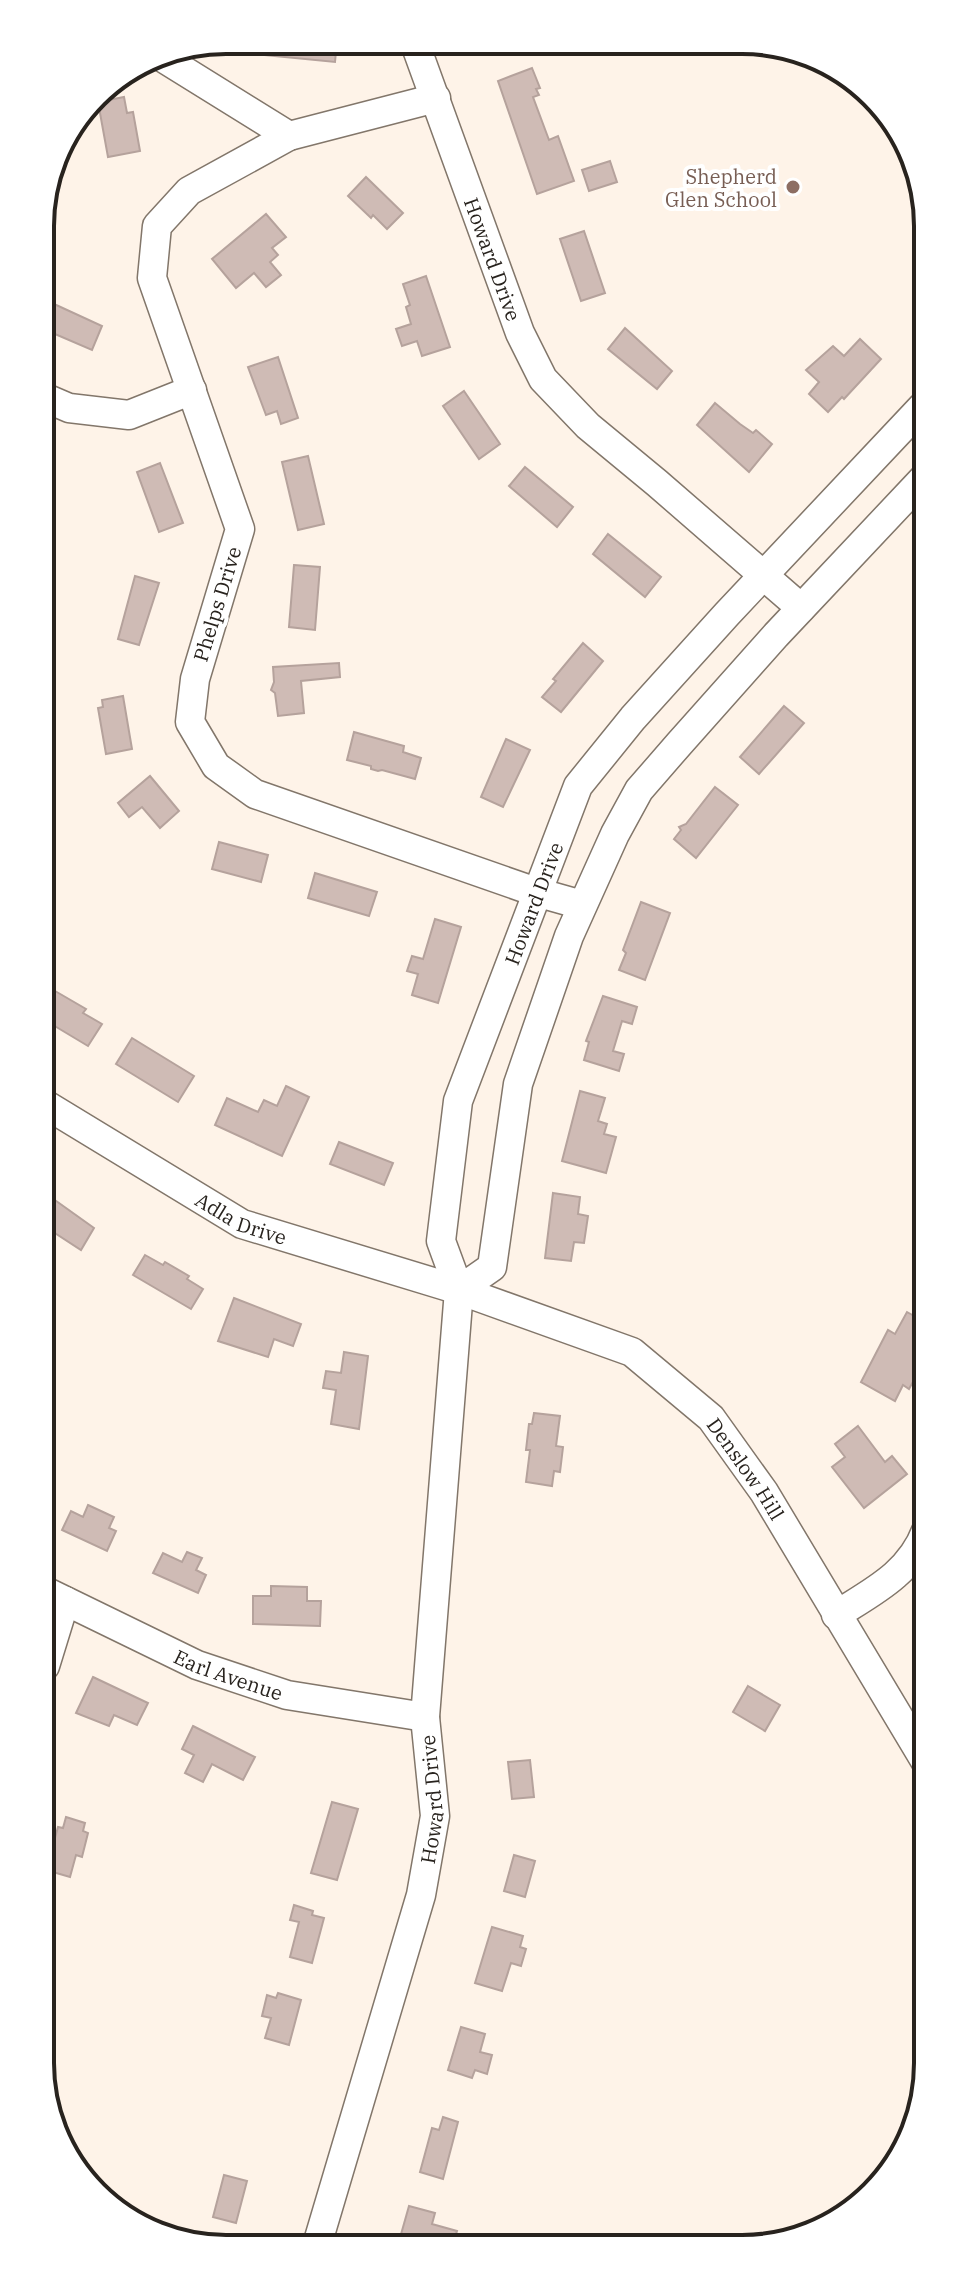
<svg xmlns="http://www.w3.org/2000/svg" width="968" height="2289" font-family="'IBM Plex Serif',serif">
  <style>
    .building { fill: #cfbbb5; stroke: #b5a29c; stroke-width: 2 }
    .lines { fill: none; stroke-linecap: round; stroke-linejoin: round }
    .minor-casing { stroke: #82766a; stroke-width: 31 }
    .minor { stroke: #fff; stroke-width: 28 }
    .education-dot { fill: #8d6e63; stroke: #fff; stroke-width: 3 }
    .labels { text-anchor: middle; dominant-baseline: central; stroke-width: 8; stroke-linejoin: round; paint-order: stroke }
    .education-label { font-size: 20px; fill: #785e54; stroke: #fff; text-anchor: end }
    .street-label { font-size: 20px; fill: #28231e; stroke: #fff }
    .rim { fill: none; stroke: #28231e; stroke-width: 4 }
  </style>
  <rect width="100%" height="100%" fill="#fef3e8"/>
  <g class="building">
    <path d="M245,40l92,1 -2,21 -90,-9z"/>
    <path d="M532,68l8,20 -4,1 3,6 -6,2 16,43 9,-4 16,45 -37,13 -39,-113z"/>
    <path d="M124,97l3,16 6,-1 7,39 -32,6 -10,-55z"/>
    <path d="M610,161l7,21 -28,9 -7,-21z"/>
    <path d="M366,177l37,36 -16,16 -14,-14 -2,3 -23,-22z"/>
    <path d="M266,214l20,23 -14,11 6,7 -8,7 11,13 -15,12 -12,-14 -18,15 -24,-29z"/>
    <path d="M584,231l21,62 -24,8 -21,-62z"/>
    <path d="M426,276l24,71 -28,9 -5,-15 -15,5 -6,-17 15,-5 -5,-17 4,-2 -7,-21z"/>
    <path d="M41,298l61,28 -10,24 -51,-22z"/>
    <path d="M625,328l47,43 -15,18 -49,-40z"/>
    <path d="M860,339l21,20 -37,40 -2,-2 -14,15 -19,-18 10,-12 -13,-12 27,-24 11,10z"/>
    <path d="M278,357l20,61 -17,6 -4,-13 -11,4 -18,-48z"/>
    <path d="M464,391l36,53 -21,15 -36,-53z"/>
    <path d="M715,403l25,21 13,9 3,-3 16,14 -23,28 -52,-47z"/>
    <path d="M308,456l16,68 -26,6 -16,-68z"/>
    <path d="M160,463l23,60 -24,9 -22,-60z"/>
    <path d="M525,467l48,40 -16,20 -48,-41z"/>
    <path d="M608,534l53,43 -16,20 -52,-43z"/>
    <path d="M294,565l26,2 -5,63 -26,-3z"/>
    <path d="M135,576l24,7 -20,62 -21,-6z"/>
    <path d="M583,643l20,18 -42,51 -19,-15 14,-16 -3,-2z"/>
    <path d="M339,663l1,14 -39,4 3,32 -26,3 -3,-23 -4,-3 3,-8 -1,-15z"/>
    <path d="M123,696l9,53 -26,5 -8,-46 5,-1 -1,-7z"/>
    <path d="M784,706l20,17 -45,51 -19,-17z"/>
    <path d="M354,732l50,14 -1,6 18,6 -6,21 -33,-9 -4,1 -7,-2v-3l-24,-6z"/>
    <path d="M506,739l24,11 -27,57 -22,-10z"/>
    <path d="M150,776l29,35 -19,17 -18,-21 -13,10 -11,-14z"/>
    <path d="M715,787l23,18 -42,53 -22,-19 7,-9 -2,-3 7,-3z"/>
    <path d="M219,842l49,13 -7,27 -49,-13z"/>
    <path d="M315,873l62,19 -8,24 -61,-18z"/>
    <path d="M641,902l29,11 -25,67 -26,-10 7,-17 -3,-3z"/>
    <path d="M435,919l26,8 -23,76 -26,-8 6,-21 -11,-3 5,-15 11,3z"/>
    <path d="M43,984l43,25 -3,4 19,11 -14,22 -45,-27z"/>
    <path d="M603,996l34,11 -5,17 -10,-3 -9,30 11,3 -5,17 -35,-11 5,-18 -3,-1z"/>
    <path d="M132,1038l62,38 -16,26 -62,-38z"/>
    <path d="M286,1086l23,11 -27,59 -67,-31 12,-27 31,14 6,-12 13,6z"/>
    <path d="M580,1091l25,7 -7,23 9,3 -3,10 12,3 -10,36 -44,-12z"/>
    <path d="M339,1142l54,21 -9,22 -54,-21z"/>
    <path d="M553,1193l27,4 -2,17 10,2 -4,27 -10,-1 -3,19 -26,-3z"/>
    <path d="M52,1198l42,30 -13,22 -37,-24 -1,-14z"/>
    <path d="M145,1255l18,10 2,-3 24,14 -2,3 16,10 -12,20 -58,-34z"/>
    <path d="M234,1298l67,26 -8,22 -19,-7 -6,18 -50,-16z"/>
    <path d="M907,1312l18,10v38l-16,29 -6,-4 -8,16 -34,-19 27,-52 7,4z"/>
    <path d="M344,1352l24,4 -9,73 -28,-5 5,-34 -13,-2 3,-17 15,2z"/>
    <path d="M534,1413l26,3 -4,30 7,1 -3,25 -6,-1 -2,15 -26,-4 4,-32h-4l3,-26h3z"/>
    <path d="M858,1426l27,36 7,-6 15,18 -43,34 -32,-41 13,-10 -10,-13z"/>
    <path d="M88,1505l26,12 -5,11 7,3 -9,20 -45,-21 9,-19 12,6z"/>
    <path d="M187,1552l15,6 -6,12 10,5 -8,18 -45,-20 10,-20 19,9z"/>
    <path d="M271,1586l36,1v14h14l-1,25 -67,-2v-28h18z"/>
    <path d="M93,1677l55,26 -11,22 -23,-10 -5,11 -33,-13z"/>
    <path d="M748,1686l32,19 -15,26 -32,-19z"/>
    <path d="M193,1726l62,31 -12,23 -31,-16 -9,18 -18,-9 9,-18 -12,-6z"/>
    <path d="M530,1760l4,37 -22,2 -4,-37z"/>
    <path d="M332,1802l26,7 -21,71 -26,-7z"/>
    <path d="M66,1817l19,6 -2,8 5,2 -6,24 -6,-2 -6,22 -24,-7 12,-43 5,1z"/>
    <path d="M514,1855l21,6 -10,36 -21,-6z"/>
    <path d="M294,1905l19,6 -1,4 12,3 -12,45 -22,-6 9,-35 -9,-2z"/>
    <path d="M492,1927l31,9 -3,11 6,2 -5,17 -10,-3 -9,28 -27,-8z"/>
    <path d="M278,1993l23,7 -12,45 -24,-7 6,-20 -9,-2 5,-21 9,3z"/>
    <path d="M461,2027l24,7 -5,18 12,3 -5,19 -12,-4 -3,8 -24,-8z"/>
    <path d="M443,2117l15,5 -15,57 -23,-7 12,-44 7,2z"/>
    <path d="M224,2175l23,6 -11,42 -23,-6z"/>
    <path d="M409,2206l26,7 -3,11 25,7 -4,13 -55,1z"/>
  </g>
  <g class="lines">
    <g class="minor-casing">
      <g id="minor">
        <path id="s1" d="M414,41l106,292 23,46 45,47 69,57 144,125"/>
        <path d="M157,54l132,82"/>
        <path d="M436,98l-147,38 -100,55 -32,35 -5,52 88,251 -45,150 -5,43 26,44 39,28 281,98 46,13"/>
        <path d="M41,396l28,12 60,7 63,-25"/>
        <path id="s2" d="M43,1103l199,121 217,66 173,62 79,66 53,74 163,272"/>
        <path d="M459,1290l33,-23 26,-183 51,-148 46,-102 24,-44 40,-46 97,-109 147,-156"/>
        <path id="s3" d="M45,1591l152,74 90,30 138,22"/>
        <path d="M836,1615c36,-23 74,-41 90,-84"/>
        <path d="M45,1666l20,-65"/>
        <path id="s4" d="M317,2245l104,-350 14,-79 -10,-99 34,-427 -18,-49 17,-140 120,-315 55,-68 94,-104 195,-207"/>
      </g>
    </g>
    <use href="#minor" class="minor"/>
  </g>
  <circle class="education-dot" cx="793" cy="187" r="8"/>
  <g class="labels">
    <g class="education-label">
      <text x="777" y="176">Shepherd<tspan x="777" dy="23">Glen School</tspan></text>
    </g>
    <g class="street-label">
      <text stroke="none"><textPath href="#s1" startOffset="232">Howard Drive</textPath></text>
      <text transform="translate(217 604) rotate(-73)">Phelps Drive</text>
      <text stroke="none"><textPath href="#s4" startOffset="1378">Howard Drive</textPath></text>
      <text stroke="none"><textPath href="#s2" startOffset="230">Adla Drive</textPath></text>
      <text stroke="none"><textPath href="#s2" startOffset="808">Denslow Hill</textPath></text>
      <text stroke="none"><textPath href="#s3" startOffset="202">Earl Avenue</textPath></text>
      <text stroke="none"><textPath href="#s4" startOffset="462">Howard Drive</textPath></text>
    </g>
  </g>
  <path d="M0 0H968V2289H0ZM226 54H742A172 172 0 0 1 914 226V2063A172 172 0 0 1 742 2235H226A172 172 0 0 1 54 2063V226A172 172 0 0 1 226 54Z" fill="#fff" fill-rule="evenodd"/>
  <path class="rim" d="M226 54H742A172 172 0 0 1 914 226V2063A172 172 0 0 1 742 2235H226A172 172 0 0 1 54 2063V226A172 172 0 0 1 226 54Z"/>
</svg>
